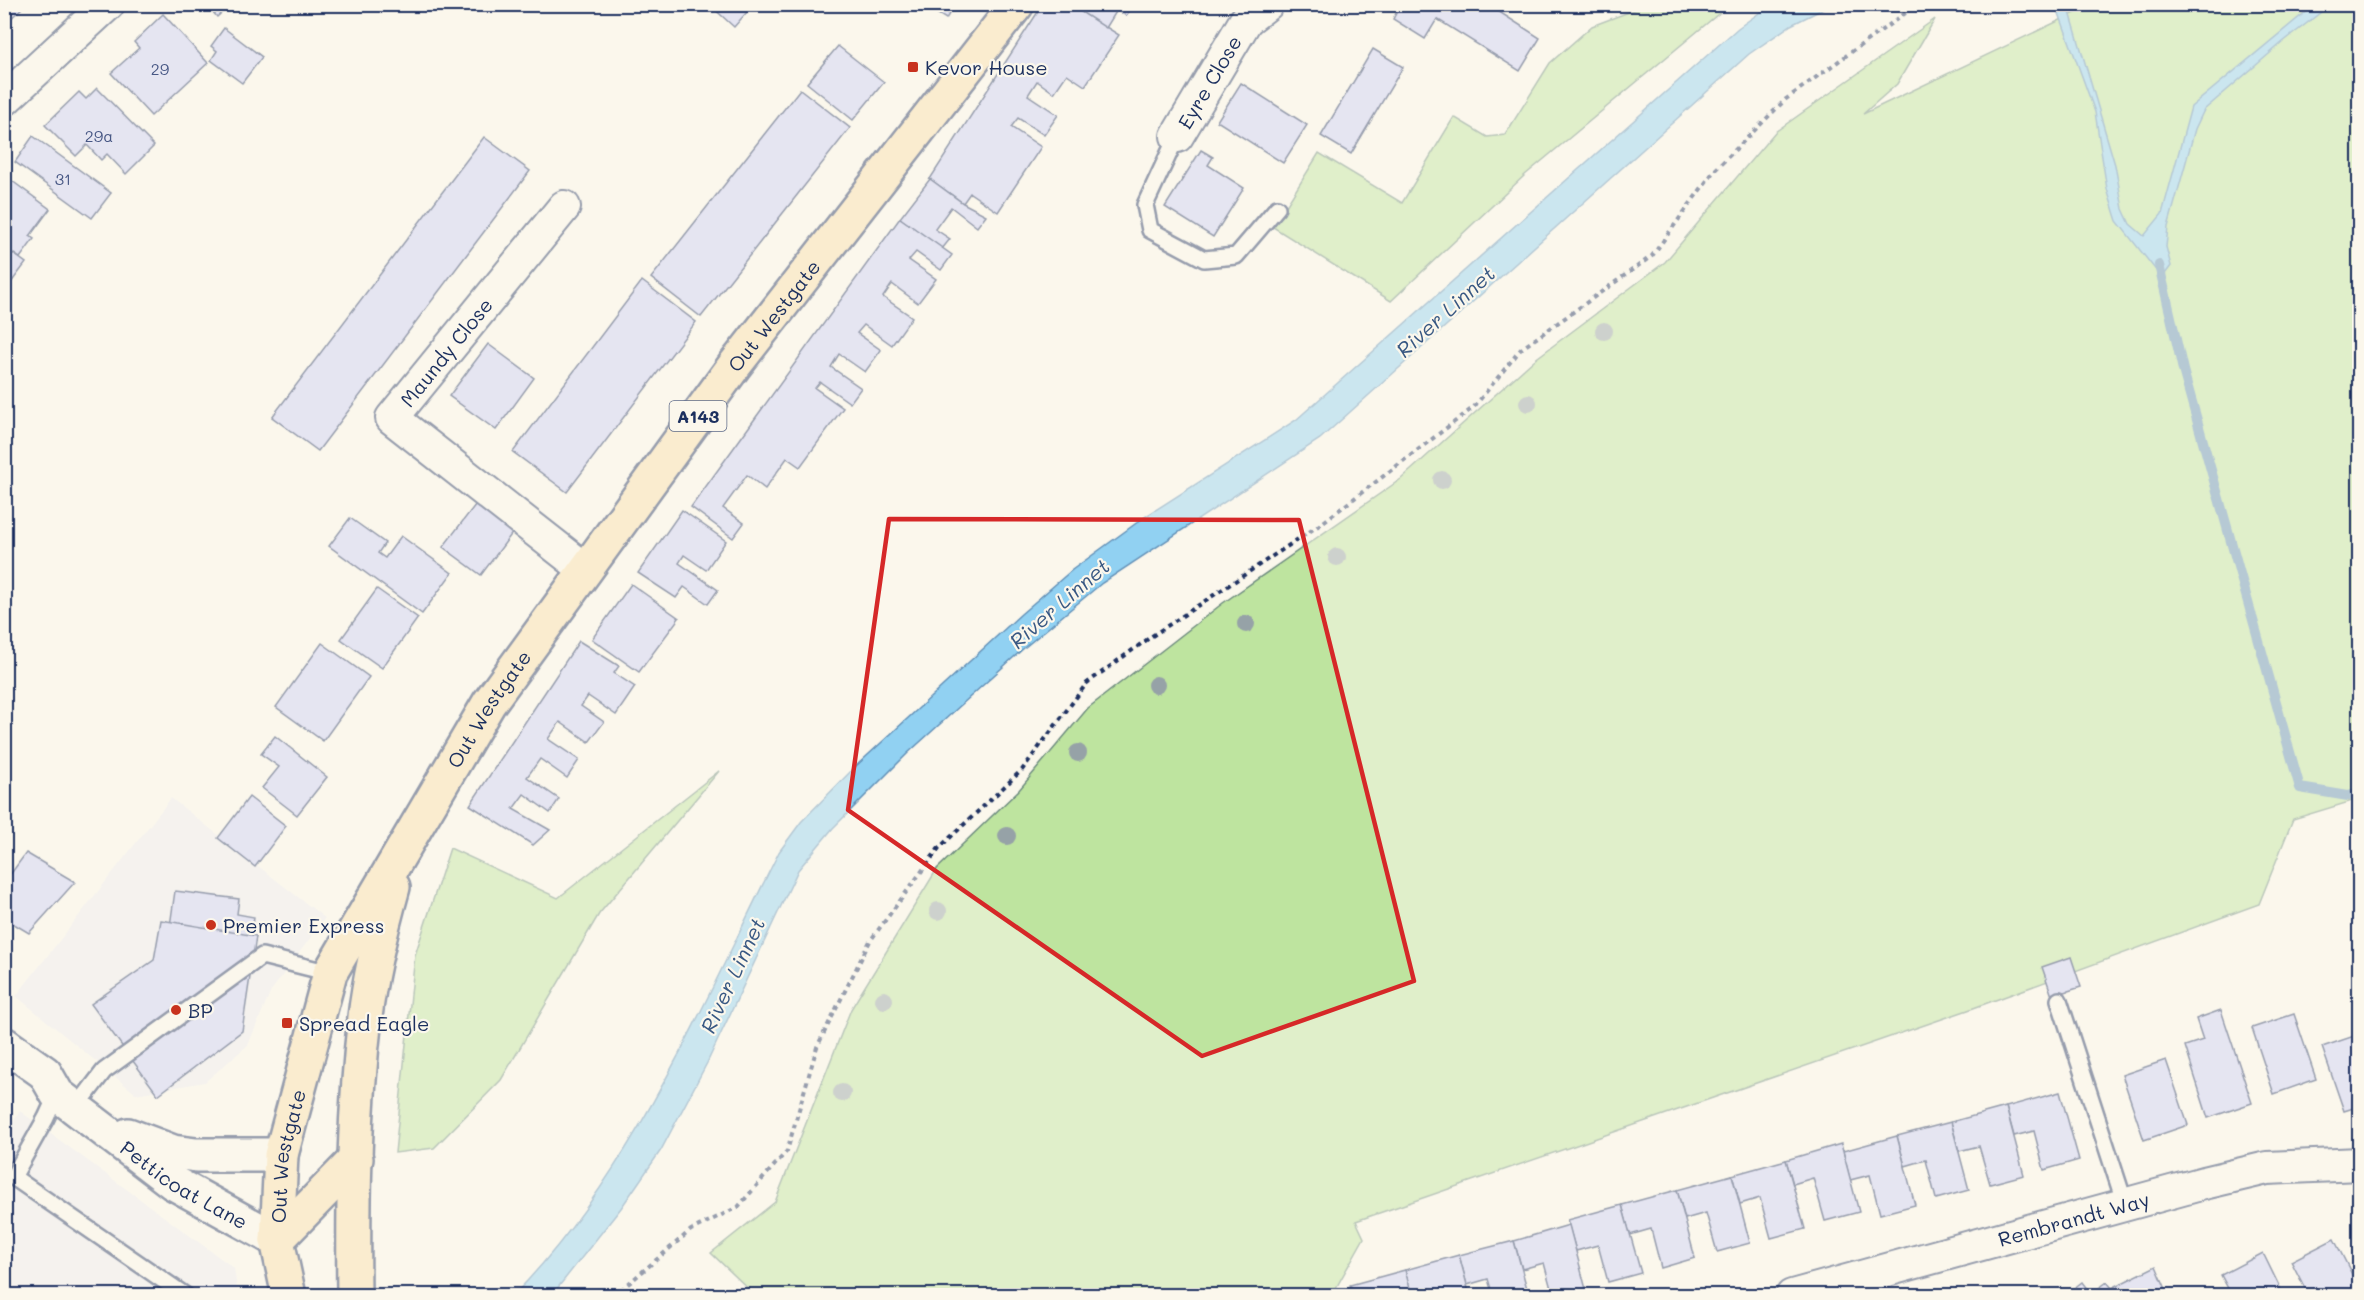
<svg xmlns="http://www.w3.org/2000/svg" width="2364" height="1300" font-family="Mali,sans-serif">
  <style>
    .built { fill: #edebef }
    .green { fill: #bee49f; stroke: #6c8a7e; stroke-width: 1.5 }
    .water { fill: #91d1f2; stroke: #6290b7; stroke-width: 1.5 }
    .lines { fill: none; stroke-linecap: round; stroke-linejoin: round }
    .stream { stroke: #6290b7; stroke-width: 10 }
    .building { fill: #cbcef7; stroke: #1b2f5e; stroke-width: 1.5 }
    .lane-casing { stroke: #1b2f5e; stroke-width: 20 }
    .street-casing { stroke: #1b2f5e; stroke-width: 36 }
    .secondary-casing { stroke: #1b2f5e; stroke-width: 38 }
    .primary-casing { stroke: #1b2f5e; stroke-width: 38 }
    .path { stroke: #1b2f5e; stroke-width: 4; stroke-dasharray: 4.5 4.5; stroke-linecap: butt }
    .lane { stroke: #fbf7ec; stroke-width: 15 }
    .street { stroke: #fbf7ec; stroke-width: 32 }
    .secondary { stroke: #fbf7ec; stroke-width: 33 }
    .primary { stroke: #f9deab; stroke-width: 33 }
    .tree { fill: #96a2a7 }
    .marked { fill: none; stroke: #d62828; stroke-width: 4.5; stroke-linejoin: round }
    .poi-dot { fill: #c8321e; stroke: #fbf7ec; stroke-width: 2 }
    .labels { text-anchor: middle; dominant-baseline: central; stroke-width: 4.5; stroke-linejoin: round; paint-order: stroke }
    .number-label { font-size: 16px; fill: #475784 }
    .shield { fill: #fbf7ec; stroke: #5e6b89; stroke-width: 1.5 }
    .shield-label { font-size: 18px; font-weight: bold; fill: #1b2f5e }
    .poi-label { font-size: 20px; fill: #1b2f5e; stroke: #fbf7ec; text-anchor: start }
    .street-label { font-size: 20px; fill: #1b2f5e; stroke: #fbf7ec }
    .water-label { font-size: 21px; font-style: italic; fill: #385883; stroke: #fbf7ec }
  </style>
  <rect width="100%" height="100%" fill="#fbf7ec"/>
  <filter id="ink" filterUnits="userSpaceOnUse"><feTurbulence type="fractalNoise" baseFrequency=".0167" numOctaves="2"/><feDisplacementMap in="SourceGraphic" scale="12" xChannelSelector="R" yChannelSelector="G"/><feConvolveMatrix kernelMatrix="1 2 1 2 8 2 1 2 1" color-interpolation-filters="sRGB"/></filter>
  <g filter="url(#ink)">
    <g class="built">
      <path d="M171,798l154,120 -54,73 -23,54 -43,37 -69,12 -120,-98z"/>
      <path d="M20,1111l214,157 4,27h-233l-1,-159z"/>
    </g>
    <g class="green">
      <path d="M1640,5h89l-204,170 -134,126 -118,-74 46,-74 83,50 52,-86 33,20 18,-2 45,-72 42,-37 45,-17z"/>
      <path d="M2092,5h267v794l-66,20 -34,85 -291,106 -612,211 8,17 -32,57h-577l-44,-42 64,-51 76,-193 86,-140 82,-79 69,-82 135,-105 178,-124 133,-119 131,-98 110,-130 160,-113 -38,65 -34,30z"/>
      <path d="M719,771l-120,143 -98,166 -67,68 -39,5 20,-198 35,-107 108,50z"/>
    </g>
    <g class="water">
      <path d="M1772,4l59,1 -40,20 -42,29 -429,385 -218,144 -78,65 -116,105 -75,75 -35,42 -91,193 -46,87 -40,58 -69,87h-38c121,-125 188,-290 265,-443l22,-30 55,-56 165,-152 51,-44 74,-54 150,-96 442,-392z"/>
      <path d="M2056,5h12l47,160 8,44 7,15 14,12 18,-22 29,-107 123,-102h16l-47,37 -79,68 -9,19 -27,98 -2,20 5,19 -9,12 -45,-57 -10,-32 -12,-77z"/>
    </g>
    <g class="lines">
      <path class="stream" d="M2159,265l24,105 117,418 48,8 12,-3"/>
    </g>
    <g class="building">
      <path d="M4,4h22l-22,21z"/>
      <path d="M206,4h25l-14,13z"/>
      <path d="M709,4h45l-20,23z"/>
      <path d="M922,4h33l-9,15z"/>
      <path d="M1043,4h26l50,31 -34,51 -18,-12 -13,19 -17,-12 -9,14 30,20 -14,20 -26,-17 -7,9 30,20 -43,65 -28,-19 -7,10 -33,-24z"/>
      <path d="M1069,4h65l-8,12 -9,-6 -11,18z"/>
      <path d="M1401,4h86l53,34 -20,33 -83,-52 -12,20 -32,-20z"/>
      <path d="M163,14l45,49 -57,53 -40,-43 28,-25 -5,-6z"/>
      <path d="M224,28l38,29 -20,26 -31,-23 6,-9 -6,-5z"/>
      <path d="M838,46l46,36 -31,38 -46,-37z"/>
      <path d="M1373,49l30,18 -52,87 -30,-18z"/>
      <path d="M1241,83l66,42 -24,38 -66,-42z"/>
      <path d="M97,88l57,58 -28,28 -19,-20 -6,6 -14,-15 -11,11 -31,-31 34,-33 7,7z"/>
      <path d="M800,89l50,39 -149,189 -50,-39z"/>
      <path d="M33,136l78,57 -19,25 -77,-56z"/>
      <path d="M484,137l46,34 -212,280 -46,-34z"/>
      <path d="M1201,150l12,7 -5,8 36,23 -31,49 -48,-30z"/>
      <path d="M4,175l46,34 -20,27 4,3 -14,19 -16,-11z"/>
      <path d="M930,179l33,24 23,12 -9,12 -26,-20 -16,22 15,10 -8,10 -42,-31z"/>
      <path d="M900,218l52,37 -11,15 -25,-18 -7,8 27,19 -18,24 -26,-19 -9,13 29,20 -20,28 -28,-20 -7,8 24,17 -16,22 -26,-18 -8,13 30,21 -11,15 -30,-21 -5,6 28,20 -43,59 -13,-9 -22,31 -18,-14 -24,33 21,15 -11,15 -42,-31z"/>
      <path d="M4,247l22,16 -22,29z"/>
      <path d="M642,281l54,41 -129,170 -54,-40z"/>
      <path d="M488,344l46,34 -38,52 -47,-34z"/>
      <path d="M482,496l37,28 -38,51 -38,-28z"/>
      <path d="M682,510l44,31 -20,29 -22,-15 -5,8 39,27 -10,14 -24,-17 -8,11 -38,-25z"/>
      <path d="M350,518l35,25 -7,10 7,5 16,-22 51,37 -30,41 -93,-68z"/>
      <path d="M631,584l48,34 -40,54 -47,-33z"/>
      <path d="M377,589l41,29 -36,50 -41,-29z"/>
      <path d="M579,641l40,25 -5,7 21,14 -19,28 -28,-19 -7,10 23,16 -15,20 -29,-20 -12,17 31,21 -12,18 -27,-19 -13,18 32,22 -9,14 -26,-19 -11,15 37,21 -17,15 -63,-40z"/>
      <path d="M322,643l47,34 -46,64 -47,-34z"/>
      <path d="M275,736l52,41 -30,38 -35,-27 17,-21 -18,-13z"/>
      <path d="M249,797l37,29 -31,41 -37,-29z"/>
      <path d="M26,853l49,29 -46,51 -25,-15v-35z"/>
      <path d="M175,891l64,8 -2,15 17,3 -3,27 -82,-11z"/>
      <path d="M161,920l95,16 -14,95 -84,64 -67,-91 63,-44z"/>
      <path d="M2071,957l10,30 -29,9 -10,-29z"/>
      <path d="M2221,1010l31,93 -44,15 -23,-72 18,-6 -7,-21z"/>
      <path d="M2294,1014l22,65 -42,15 -22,-66z"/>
      <path d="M2360,1034v72l-16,5 -22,-64z"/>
      <path d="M2166,1060l22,65 -44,15 -22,-65z"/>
      <path d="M2060,1092l19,68 -35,10 -10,-39 -20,5 -8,-29z"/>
      <path d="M2006,1107l18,68 -34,9 -11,-38 -20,5 -8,-29z"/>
      <path d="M1951,1122l18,68 -33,9 -10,-39 -21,6 -8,-30z"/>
      <path d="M1897,1136l18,69 -35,9 -10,-39 -20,5 -7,-29z"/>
      <path d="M1841,1144l18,68 -34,9 -12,-43 -20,6 -7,-24z"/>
      <path d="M1786,1160l19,69 -34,9 -11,-40 -20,6 -8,-29z"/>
      <path d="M1732,1175l18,68 -33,9 -11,-39 -21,6 -8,-29z"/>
      <path d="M1677,1190l18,68 -34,10 -10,-39 -21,6 -8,-30z"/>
      <path d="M1622,1205l19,68 -33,9 -10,-37 -22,6 -9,-31z"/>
      <path d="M1569,1225l18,68 -34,3 -9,-33 -22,6 -8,-28z"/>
      <path d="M2334,1239l26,51v6h-51l-18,-35z"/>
      <path d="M1514,1241l15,55h-36l-5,-17 -21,6 -8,-30z"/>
      <path d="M2263,1253l21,43h-52l-11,-21z"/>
      <path d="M1459,1255l11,41h-58l-7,-26z"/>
      <path d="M2156,1266l13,30h-105l18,-14 9,12 16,-12 5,6z"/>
      <path d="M1405,1270l7,26h-59l-3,-11z"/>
    </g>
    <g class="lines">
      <g class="lane-casing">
        <g id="lane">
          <path d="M1177,136l-32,69 5,25 54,29 32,-3 41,-48"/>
          <path d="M2059,1000l66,204"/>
          <path d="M57,1094l-11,24 -33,59 173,119"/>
          <path d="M75,1109l29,-38 158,-115 68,17"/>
        </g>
      </g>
      <g class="street-casing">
        <g id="street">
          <path d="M4,100l104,-96"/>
          <path id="s1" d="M1177,136l69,-116 21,-16"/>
          <path d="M564,207l-172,211 194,152"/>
          <path id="s2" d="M1792,1296l412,-113 63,-15 93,-4"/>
        </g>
      </g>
      <g class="secondary-casing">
        <g id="secondary">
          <path id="s3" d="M4,1044l41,29 12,21 115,88 105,58"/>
          <path d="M128,1135l45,17 23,3h85"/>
        </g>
      </g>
      <g class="primary-casing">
        <g id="primary">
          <path d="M277,1240l79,-81"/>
          <path id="s4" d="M289,1296l-12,-56 4,-85 49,-182 159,-270 245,-337 283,-362"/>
          <path d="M354,1296c-1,-93 0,-187 11,-279 5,-44 16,-87 28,-130"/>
        </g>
      </g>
      <path class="path" d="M614,1296l77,-66 47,-23 49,-56 30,-104 53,-106 69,-93 83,-78 65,-87 65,-47 166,-110 156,-119 47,-58 131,-93 62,-85 72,-72 132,-95"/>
      <use href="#lane" class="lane"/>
      <use href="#street" class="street"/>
      <use href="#secondary" class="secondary"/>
      <use href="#primary" class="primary"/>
    </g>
    <g class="tree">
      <circle cx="1604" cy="331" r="9"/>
      <circle cx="1528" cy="403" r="9"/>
      <circle cx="1442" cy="480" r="9"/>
      <circle cx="1337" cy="557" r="9"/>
      <circle cx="1246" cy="624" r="9"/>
      <circle cx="1156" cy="685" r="9"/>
      <circle cx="1078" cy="753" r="9"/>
      <circle cx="1007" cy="836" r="9"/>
      <circle cx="938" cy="911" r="9"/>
      <circle cx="884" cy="1000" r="9"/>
      <circle cx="842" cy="1093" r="9"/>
    </g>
  </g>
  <path d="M0 0H2364V1300H0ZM889,519l410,1 115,461 -212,75 -354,-246z" fill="#fbf7ec" fill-opacity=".55" fill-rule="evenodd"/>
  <path class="marked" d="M889,519l410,1 115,461 -212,75 -354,-246z"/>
  <g class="poi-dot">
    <rect x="907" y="61" width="12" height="12" rx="3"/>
    <circle cx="211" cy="925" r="6"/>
    <circle cx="176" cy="1010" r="6"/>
    <rect x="281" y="1017" width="12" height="12" rx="3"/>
  </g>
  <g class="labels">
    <g class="number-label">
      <text x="160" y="68">29</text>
      <text x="99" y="135">29a</text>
      <text x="63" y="178">31</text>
    </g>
    <rect class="shield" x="669.5" y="401" width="57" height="30" rx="4.5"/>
    <g class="shield-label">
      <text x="698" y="416">A143</text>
    </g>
    <g class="poi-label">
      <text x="925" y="67">Kevor House</text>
      <text x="223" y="925">Premier Express</text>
      <text x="188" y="1010">BP</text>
      <text x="299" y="1023">Spread Eagle</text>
    </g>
    <g class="street-label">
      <text stroke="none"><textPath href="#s1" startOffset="63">Eyre Close</textPath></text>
      <text stroke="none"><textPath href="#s4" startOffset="1125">Out Westgate</textPath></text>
      <text transform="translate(446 352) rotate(-51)">Maundy Close</text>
      <text stroke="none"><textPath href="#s4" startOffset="639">Out Westgate</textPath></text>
      <text stroke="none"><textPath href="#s4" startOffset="142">Out Westgate</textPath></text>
      <text stroke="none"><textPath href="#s3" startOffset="231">Petticoat Lane</textPath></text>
      <text stroke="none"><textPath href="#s2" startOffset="292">Rembrandt Way</textPath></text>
    </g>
    <g class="water-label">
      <text transform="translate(1445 311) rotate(-42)">River Linnet</text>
      <text transform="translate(1059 603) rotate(-41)">River Linnet</text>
      <text transform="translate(732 975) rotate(-65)">River Linnet</text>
    </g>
  </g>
  <rect width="2364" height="1300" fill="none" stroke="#fbf7ec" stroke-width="24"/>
  <rect x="12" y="12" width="2340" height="1276" fill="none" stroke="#1b2f5e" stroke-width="2" filter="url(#ink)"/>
</svg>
